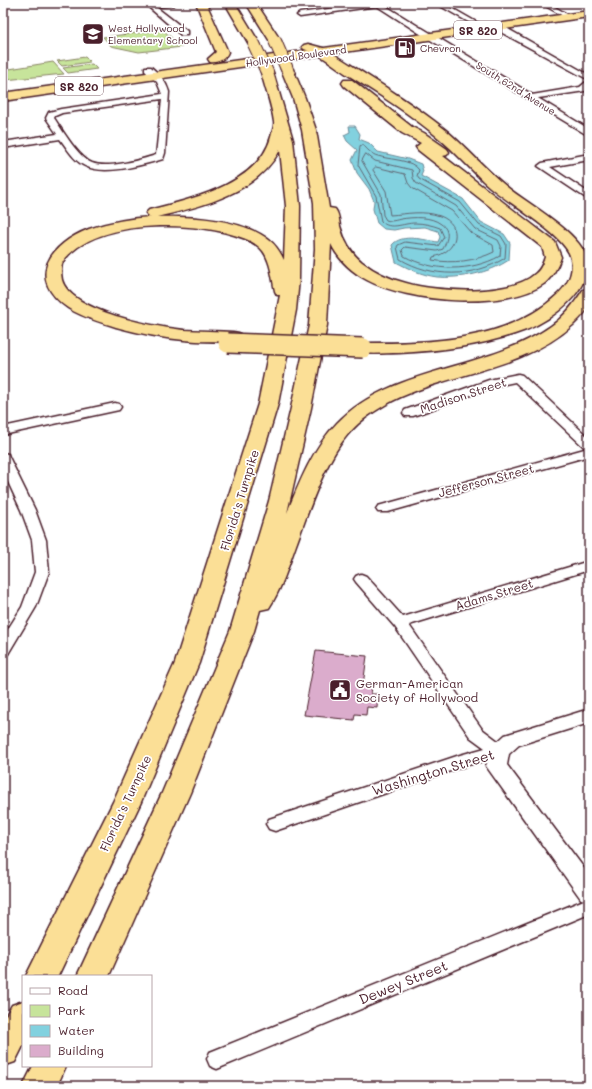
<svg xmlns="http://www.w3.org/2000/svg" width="592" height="1089" font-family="Mali,sans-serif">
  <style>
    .green { fill: #c7e49b; stroke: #888263 }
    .water { fill: #82d1df; stroke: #6c8a97 }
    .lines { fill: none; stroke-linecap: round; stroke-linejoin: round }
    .shore { stroke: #606673; stroke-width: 1 }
    .building { fill: #dbaccc; stroke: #4a1f2b }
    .minor-casing { stroke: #4a1f2b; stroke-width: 3 }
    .tertiary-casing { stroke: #4a1f2b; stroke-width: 3 }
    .trunk-casing { stroke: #4a1f2b; stroke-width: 3 }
    .motorway-casing { stroke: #4a1f2b; stroke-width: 3 }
    .minor { fill: #fff; fill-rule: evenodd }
    .tertiary { fill: #fff; fill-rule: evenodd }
    .trunk { fill: #fbdf96; fill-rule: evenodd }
    .motorway { fill: #fbdf96; fill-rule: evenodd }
    .motorway-bridge-far1-casing { stroke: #4a1f2b; stroke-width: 14; stroke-linecap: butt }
    .motorway-bridge-casing { stroke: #4a1f2b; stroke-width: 22; stroke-linecap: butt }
    .motorway-bridge-far1 { stroke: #fbdf96; stroke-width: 12 }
    .motorway-bridge { stroke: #fbdf96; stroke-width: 19 }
    .labels { text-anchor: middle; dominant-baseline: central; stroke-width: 3.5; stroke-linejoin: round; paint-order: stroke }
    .far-poi-label { font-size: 10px; fill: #4a1f2b; stroke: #fff; text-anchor: start }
    .far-street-label { font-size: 10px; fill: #4a1f2b; stroke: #fff }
    .shield { fill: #fff; stroke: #80626b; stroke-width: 1 }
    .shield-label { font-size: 11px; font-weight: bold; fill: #4a1f2b }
    .street-label { font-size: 12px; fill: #4a1f2b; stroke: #fff }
    .poi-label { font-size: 12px; fill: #4a1f2b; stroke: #fff; text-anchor: start }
    .near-street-label { font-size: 14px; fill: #4a1f2b; stroke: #fff }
  </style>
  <rect width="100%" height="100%" fill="#fff"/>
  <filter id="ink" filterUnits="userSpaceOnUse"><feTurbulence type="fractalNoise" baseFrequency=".025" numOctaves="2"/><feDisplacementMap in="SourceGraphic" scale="8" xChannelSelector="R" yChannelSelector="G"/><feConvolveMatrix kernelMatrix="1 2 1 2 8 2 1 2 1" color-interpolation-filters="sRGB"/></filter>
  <g filter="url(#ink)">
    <g class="green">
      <path d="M163,30l19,17 -43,5 -28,-6 -8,-9z"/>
      <path d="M85,57l5,5 -28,4 -5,-5z"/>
      <path d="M53,62l11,12 -59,6 -2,-2v-8z"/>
      <path d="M92,64l5,5 -29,4 -5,-5z"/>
    </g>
    <path class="water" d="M349,126h6l5,8 -1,5 10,4 9,9 30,7 13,5 2,7 -2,5 42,23 18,23 23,12 6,9 -1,17c-19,13 -50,19 -72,17 -15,-2 -28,-8 -41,-15l-4,-17c10,-12 32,-5 46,-3l2,-5 -2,-6 -13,-4 -21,1 -10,2 -10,-1 -7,-6 -4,-14 1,-8 -5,-12 -12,-16 -5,-13 5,-10 -10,-9 -3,-6 6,-3z"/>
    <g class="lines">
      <g class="shore">
        <path d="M363,145c4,4 9,10 15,11 11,4 34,3 41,14l-2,6 2,3 41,23 19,23 22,11 5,8 -1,14c-32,20 -73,20 -105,1l-3,-12 1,-2 7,-3 33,4 6,-9 -4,-9c-8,-3 -17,-5 -25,-5 -12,0 -25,8 -34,-2l-5,-25 -18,-31 2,-19z"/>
        <path d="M366,154l9,7 37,9 1,8 3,5 40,23 19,23 23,11 3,6 -1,10c-29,16 -67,16 -96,0l-2,-6 3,-3 32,4 6,-2c4,-9 8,-18 -2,-25 -10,-8 -28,-7 -40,-5 -5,1 -9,3 -15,1l-3,-5 -2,-21 -19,-33z"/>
        <path d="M376,167l29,7 3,9 4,5 40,23 19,22 22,12 1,7c-18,9 -42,12 -62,8l1,-3c25,-5 31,-32 7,-41 -17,-6 -33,-2 -50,-1l-4,-24 -13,-21z"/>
      </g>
    </g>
    <path class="building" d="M316,651l51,5 -4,29 9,1 -1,8h7l-1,14 -10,-1 -1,8 -11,-1 -1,6 -50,-5z"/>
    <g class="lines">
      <g class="minor-casing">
        <g id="minor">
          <path d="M144,3h33l-3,2 -18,2 31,24v4h-6z"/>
          <path d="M371,3h10l45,28 -1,2h-6l-42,-27 -77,11 -3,-2 3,-2z"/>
          <path d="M435,3h8l35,20 -4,2 -2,-1z"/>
          <path d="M540,3h8l24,14 -5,1z"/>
          <path d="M495,25h6l88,50v5l-94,-51z"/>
          <path d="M145,67h6c8,7 15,14 18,25l-4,61 -2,6c-20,6 -59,17 -78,7 -11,-5 -18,-18 -25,-27l-57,9v-6l54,-8 -11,-16 3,-6 12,-3 101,-15 -5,-12 -12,-11zM162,99l-6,56c-15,5 -49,14 -64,8 -14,-6 -29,-32 -38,-45l1,-2 7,-3z"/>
          <path d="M586,82h3v6l-4,3 -53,8 -4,-2 4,-2 48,-8z"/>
          <path d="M589,154v6l-39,7 39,26v7l-51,-34 4,-3z"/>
          <path d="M518,374l4,1 67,63v18l-201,56h-10l-2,-3 2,-3 210,-58h-3l-70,-66 -19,4 -83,30h-8l-2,-3 2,-3 84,-30z"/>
          <path d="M115,403l4,1 2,3 -2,3 -116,25v-8z"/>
          <path d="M3,453l5,1 1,3 26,53 11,30 3,32 -13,35 -28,47 -5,1v-18l19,-30 13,-35 -3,-32 -11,-30 -18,-39z"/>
          <path d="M589,561v9l-180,55 73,104 24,18 2,4 -2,4 -38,10 -193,66 -6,-2 -3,-5 3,-5 191,-64 25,-7 -15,-11 -75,-110 -39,-45 -2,-3 2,-3 5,-2 5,2 37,41z"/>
          <path d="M589,898v16l-372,155 -7,-3 -3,-7 3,-7z"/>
        </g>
      </g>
      <g class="tertiary-casing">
        <g id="tertiary">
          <path d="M422,28l167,101v7l-170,-103 -1,-2 1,-2z"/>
          <path d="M589,709v14l-70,22 -10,9 -2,11 82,110v26l-8,-2 -95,-133 7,-20 12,-11z"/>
        </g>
      </g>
      <g class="trunk-casing">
        <path id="trunk" d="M589,11v6l-586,84v-8z"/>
      </g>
      <g class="motorway-casing">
        <g id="motorway">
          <path d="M196,3h10l22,49c-3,8 -11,11 -18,10l-2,-3 8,-7z"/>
          <path d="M225,3h10l25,41 -2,2h-8z"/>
          <path d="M246,3h10l25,38 -2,2h-8z"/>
          <path d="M308,44l15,4 9,5c39,25 79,49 115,78 21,18 39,39 60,56 22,18 73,45 80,72 5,32 -36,61 -61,71 -40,15 -84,21 -127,23 -14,0 -29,2 -42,-1l-3,-4 3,-4 6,-1c65,0 145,-1 195,-49 11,-10 18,-26 11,-41 -12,-23 -64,-51 -86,-72 -14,-14 -28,-29 -43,-42 -28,-24 -60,-44 -92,-64 -15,-10 -26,-21 -44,-26l-2,-2 2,-2z"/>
          <path d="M287,65l4,1 2,3 12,29 11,32 13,78 6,1c4,5 4,11 5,17 4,15 10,26 22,36 13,10 28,17 44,21 31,9 105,14 130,-10 5,-4 7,-10 9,-16l-3,-10 -124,-97 -2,-3 5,-4 -19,-10 -58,-47 -2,-3 2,-3h8l60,47 12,6 23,16 2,3 -2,3 -4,1 112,86 6,15c-3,9 -8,19 -16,26 -38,28 -138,19 -178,-3 -15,-8 -29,-21 -36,-36l-4,81 -16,83 -24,105c13,-32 26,-65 50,-90 54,-57 151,-52 214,-97 13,-9 23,-22 32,-36l6,-1c0,5 1,13 -1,18 -3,7 -10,13 -15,18 -52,47 -129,47 -188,80 -12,7 -24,15 -34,26 -25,26 -42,79 -55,114 -8,22 -14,43 -27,63l-9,2 -6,21 -64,162 -81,183h-32l85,-183 68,-162 39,-130 22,-93 18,-83 6,-76 -1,-46 -12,-73 -9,-32 -12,-29 2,-3z"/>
          <path d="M267,68l4,1 2,3 20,68 7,66 -1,73 -3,31 -18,94 -79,259 -58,139 -83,174h-32l87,-174 62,-139 83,-259 22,-109h-3l-2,-4c-3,-13 -4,-29 -12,-40 -7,-9 -19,-13 -29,-16 -45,-14 -138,-16 -170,25 -4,5 -3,14 -2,20 9,32 94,47 122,50 17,1 33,1 49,2l6,1 3,4 -3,4 -6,1c-16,-1 -33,0 -49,-2 -23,-2 -46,-7 -68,-13 -16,-5 -34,-10 -48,-19 -43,-30 -18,-64 21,-79 20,-7 42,-11 63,-12l-3,-1 -3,-3 3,-3c42,-11 109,-25 122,-73 1,-5 4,-11 3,-15 -2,-16 -9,-34 -13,-50l2,-3zM280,150l6,56 -2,54c-4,-8 -8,-15 -15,-20 -26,-21 -80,-24 -112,-23 45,-11 99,-23 123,-67z"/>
          <path d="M23,1001v45l-8,16 -12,4v-46l9,-15z"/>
          <path d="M33,1066h33l-9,20h-34z"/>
        </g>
      </g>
      <use href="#minor" class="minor"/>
      <use href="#tertiary" class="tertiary"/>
      <use href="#trunk" class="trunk"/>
      <use href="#motorway" class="motorway"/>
      <g class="motorway-bridge-far1-casing">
        <g id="motorway-bridge-far1">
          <path d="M275,41l12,28"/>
          <path d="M254,44l13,28"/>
        </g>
      </g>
      <g class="motorway-bridge-casing">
        <path id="motorway-bridge" d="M228,343l135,5"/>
      </g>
      <use href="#motorway-bridge-far1" class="motorway-bridge-far1"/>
      <use href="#motorway-bridge" class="motorway-bridge"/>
    </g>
  </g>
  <defs>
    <g id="school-square" transform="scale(1.15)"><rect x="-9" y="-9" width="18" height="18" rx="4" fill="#4a1f2b" stroke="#fff"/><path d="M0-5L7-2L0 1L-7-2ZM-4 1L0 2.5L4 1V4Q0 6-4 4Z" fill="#fff"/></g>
    <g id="fuel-square" transform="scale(1.15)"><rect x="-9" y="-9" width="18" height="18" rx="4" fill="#4a1f2b" stroke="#fff"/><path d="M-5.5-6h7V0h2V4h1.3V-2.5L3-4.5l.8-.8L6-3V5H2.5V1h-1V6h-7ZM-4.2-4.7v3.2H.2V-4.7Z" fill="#fff"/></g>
    <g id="civic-square" transform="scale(1.15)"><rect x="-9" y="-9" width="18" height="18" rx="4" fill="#4a1f2b" stroke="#fff"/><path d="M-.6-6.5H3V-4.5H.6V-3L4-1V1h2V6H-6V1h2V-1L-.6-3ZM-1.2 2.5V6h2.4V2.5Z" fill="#fff"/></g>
  </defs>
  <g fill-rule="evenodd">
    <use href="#school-square" x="93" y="34"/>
    <use href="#fuel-square" x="405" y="48"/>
    <use href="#civic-square" x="340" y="690"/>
  </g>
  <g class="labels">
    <g class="far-poi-label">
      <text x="108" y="28">West Hollywood<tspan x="108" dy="12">Elementary School</tspan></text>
      <text x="420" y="48">Chevron</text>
    </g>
    <g class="far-street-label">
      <text transform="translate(296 56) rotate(-8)">Hollywood Boulevard</text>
      <text transform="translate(516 88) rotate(32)">South 62nd Avenue</text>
    </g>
    <g class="shield">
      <rect x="454" y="21" width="48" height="18" rx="3"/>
      <rect x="55" y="77" width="48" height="18" rx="3"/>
    </g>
    <g class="shield-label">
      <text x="478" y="30">SR 820</text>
      <text x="79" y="86">SR 820</text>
    </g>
    <g class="street-label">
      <text transform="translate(463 395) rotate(-18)">Madison Street</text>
      <text transform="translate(486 480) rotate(-15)">Jefferson Street</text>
      <text transform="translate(239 500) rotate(-73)">Florida's Turnpike</text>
      <text transform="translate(494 594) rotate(-17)">Adams Street</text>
      <text transform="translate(125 803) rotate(-65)">Florida's Turnpike</text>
    </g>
    <g class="poi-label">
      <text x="356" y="683">German-American<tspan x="356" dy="14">Society of Hollywood</tspan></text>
    </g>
    <g class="near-street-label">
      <text transform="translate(433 772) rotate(-17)">Washington Street</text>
      <text transform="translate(403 982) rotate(-22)">Dewey Street</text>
    </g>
  </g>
  <rect width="592" height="1089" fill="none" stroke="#fff" stroke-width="16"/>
  <rect x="8" y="8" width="576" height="1073" fill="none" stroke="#4a1f2b" stroke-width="1.5" filter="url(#ink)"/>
  <rect x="22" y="975" width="130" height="92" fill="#ffffff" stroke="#b7a5aa"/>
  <rect x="30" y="988" width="20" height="6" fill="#ffffff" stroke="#b7a5aa"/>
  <text x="58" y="995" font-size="12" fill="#4a1f2b">Road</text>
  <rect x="30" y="1005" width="20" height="12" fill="#c7e49b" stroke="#b7a5aa"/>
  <text x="58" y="1015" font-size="12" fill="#4a1f2b">Park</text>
  <rect x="30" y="1025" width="20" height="12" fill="#82d1df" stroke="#b7a5aa"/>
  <text x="58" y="1035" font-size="12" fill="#4a1f2b">Water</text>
  <rect x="30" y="1045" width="20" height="12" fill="#dbaccc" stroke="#b7a5aa"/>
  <text x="58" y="1055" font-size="12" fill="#4a1f2b">Building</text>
</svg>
